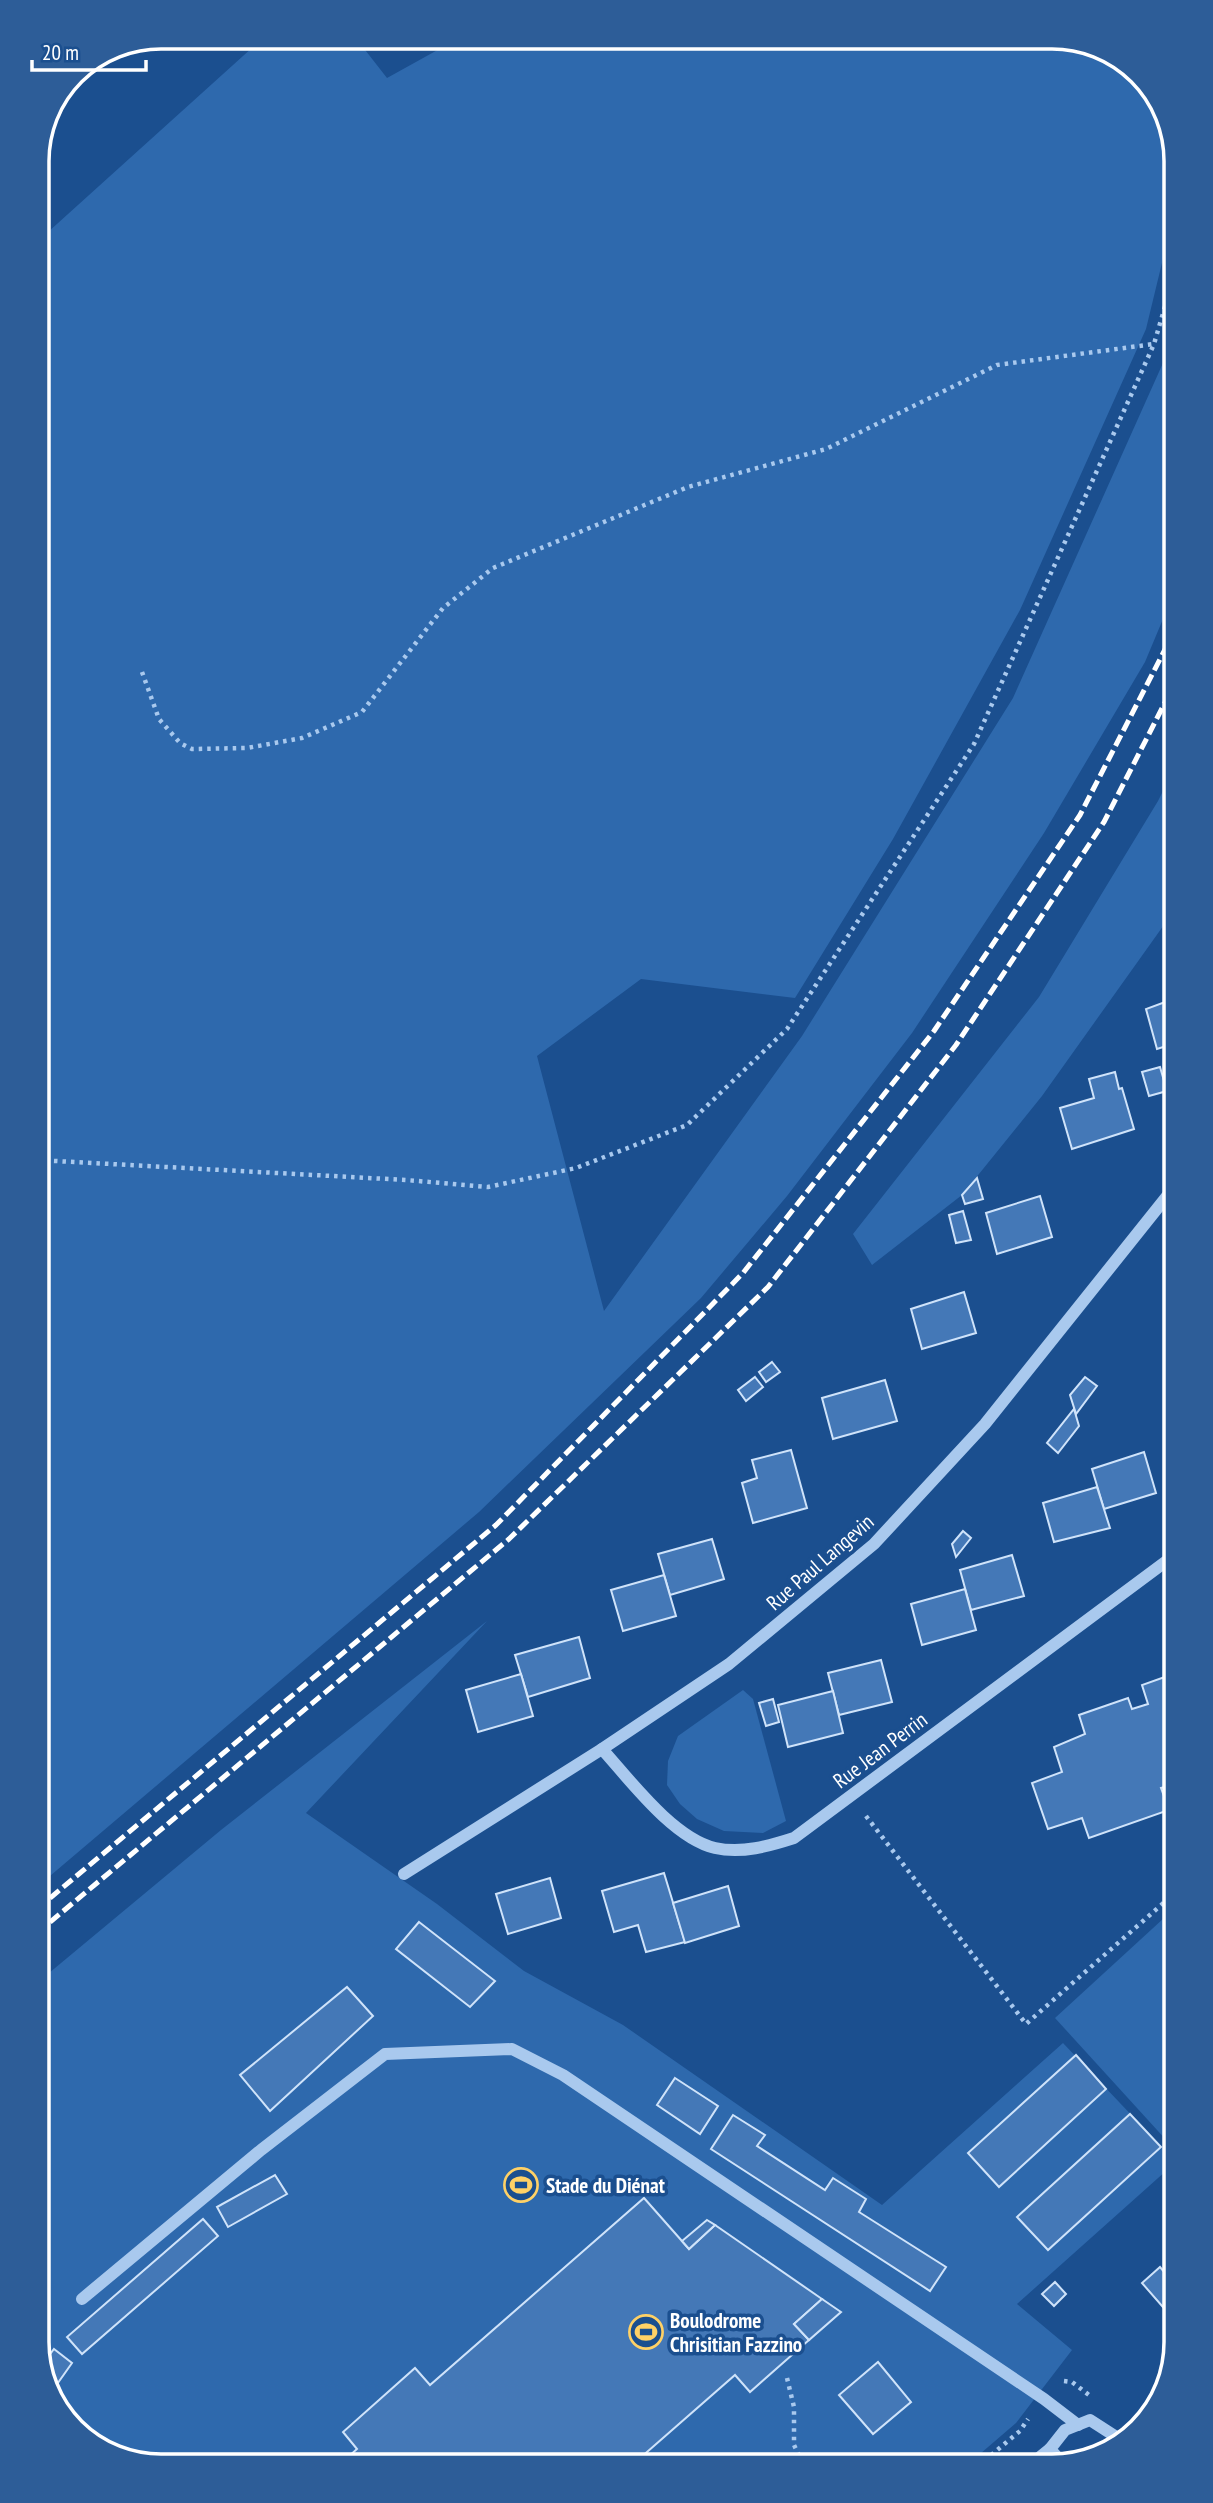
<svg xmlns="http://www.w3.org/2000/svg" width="1213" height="2503" font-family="'PT Sans Narrow',sans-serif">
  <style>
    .green { fill: #2e69ad }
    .building { fill: #4478b7; stroke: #cfe3fa; stroke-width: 2 }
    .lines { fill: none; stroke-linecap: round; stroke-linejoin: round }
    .path { stroke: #a9c9ee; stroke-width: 4.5; stroke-dasharray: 3.5 5; stroke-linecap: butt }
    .minor { stroke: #a9c9ee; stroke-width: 12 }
    .rail { stroke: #fff; stroke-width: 5; stroke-dasharray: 12 5; stroke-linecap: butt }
    .labels { text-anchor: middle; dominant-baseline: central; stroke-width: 7; stroke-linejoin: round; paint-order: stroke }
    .street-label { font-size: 21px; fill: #fff; stroke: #1b4f8f }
    .poi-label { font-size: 21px; font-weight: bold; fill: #fff; stroke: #1b4f8f; text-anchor: start }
    .rim { fill: none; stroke: #fff; stroke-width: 3.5 }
  </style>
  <rect width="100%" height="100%" fill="#1b4f8f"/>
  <g class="green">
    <path d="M264,37h91l32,41 74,-41h600l67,25 39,52 9,47v44l-30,124 -126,281 -127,229 -98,159 -154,-19 -104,77 67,255 198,-275 211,-338 154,-344 9,-32v266l-31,74 -101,171 -132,200 -125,163 -86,102 -222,214 -442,375v-1645z"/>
    <path d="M1176,765v143l-134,188 -80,99 -90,70 -19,-31 186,-237 119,-196z"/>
    <path d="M487,1621l-181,192 131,91 87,67 99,54 259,180 181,-162 113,119 -159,142 55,46 -56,73 -50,43h-813l-62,-21 -45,-56 -9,-47v-359l184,-153z"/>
    <path d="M743,1690l10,9 33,122 -23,12 -39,-2 -27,-12 -17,-15 -13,-19 1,-24 10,-25z"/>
    <path d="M1176,1907v227l-8,8 -113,-124z"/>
  </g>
  <g class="building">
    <path d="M1176,998v45l-19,6 -11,-40z"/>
    <path d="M1160,1067l7,24 -18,5 -7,-24z"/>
    <path d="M1115,1072l4,17 3,-1 12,41 -62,20 -12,-41 34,-10 -5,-19z"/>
    <path d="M977,1178l6,21 -18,5 -3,-9z"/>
    <path d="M1040,1196l12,41 -55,17 -11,-41z"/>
    <path d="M963,1211l8,29 -15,3 -7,-28z"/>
    <path d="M964,1292l12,41 -54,16 -11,-40z"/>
    <path d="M772,1362l8,10 -14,10 -7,-10z"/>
    <path d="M1176,1373v27l-7,-24z"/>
    <path d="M755,1377l8,10 -17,14 -8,-11z"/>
    <path d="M1085,1377l12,9 -21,28 -6,-19z"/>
    <path d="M885,1380l12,41 -64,18 -11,-41z"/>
    <path d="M1074,1409l5,17 -21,27 -11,-10z"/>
    <path d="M791,1450l16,58 -54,15 -11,-40 15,-5 -5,-18z"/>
    <path d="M1144,1452l12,41 -52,16 -12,-40z"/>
    <path d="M1097,1487l13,41 -56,14 -11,-39z"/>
    <path d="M963,1531l8,7 -15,19 -4,-13z"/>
    <path d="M712,1539l12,40 -54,16 -12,-41z"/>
    <path d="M1012,1555l12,41 -53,14 -11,-40z"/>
    <path d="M664,1575l12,41 -53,15 -12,-41z"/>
    <path d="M965,1589l11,41 -54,15 -11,-41z"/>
    <path d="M579,1637l11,41 -62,19 -13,-42z"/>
    <path d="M881,1660l11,42 -53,13 -11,-42z"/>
    <path d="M1176,1673v111l-15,4 8,22 -80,28 -7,-20 -34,11 -16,-46 30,-11 -8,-25 31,-13 -6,-19 49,-17 4,11 16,-5 -6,-19z"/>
    <path d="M521,1674l12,42 -55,16 -12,-42z"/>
    <path d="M833,1691l10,42 -55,14 -10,-42z"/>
    <path d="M773,1699l6,23 -13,4 -7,-23z"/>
    <path d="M664,1873l21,69 -39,10 -8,-27 -24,7 -12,-41z"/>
    <path d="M550,1878l11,40 -53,16 -12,-40z"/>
    <path d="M728,1886l11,40 -54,17 -12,-40z"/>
    <path d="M419,1922l76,59 -25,26 -74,-58z"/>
    <path d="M347,1987l26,29 -103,95 -30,-36z"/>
    <path d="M1076,2055l30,34 -107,98 -31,-34z"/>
    <path d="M675,2078l43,28 -18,28 -43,-29z"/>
    <path d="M1130,2114l31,33 -113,103 -31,-33z"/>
    <path d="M733,2115l32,20 -8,11 68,44 8,-12 33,21 -7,13 87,55 -16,24 -219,-142z"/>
    <path d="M275,2175l12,19 -59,33 -11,-20z"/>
    <path d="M644,2198l45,51 26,-24 107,74 -28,25 15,16 -59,52 -15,-17 -104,91h-293l19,-17 -14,-17 72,-64 15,17z"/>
    <path d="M203,2219l15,17 -136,118 -15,-17z"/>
    <path d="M707,2220l8,5 -26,24 -7,-8z"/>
    <path d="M1176,2262v60l-34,-39 18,-16 5,6z"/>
    <path d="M1055,2282l11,12 -12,12 -12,-12z"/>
    <path d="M822,2299l19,13 -32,28 -15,-16z"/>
    <path d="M54,2349l18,14 -22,31 -4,-5 -5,-23z"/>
    <path d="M878,2362l33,40 -38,32 -34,-39z"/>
  </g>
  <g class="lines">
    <g class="path">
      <path d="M142,672l17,47 21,24 12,6 55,-1 55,-10 60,-26 81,-104 50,-40 195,-81 138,-38 171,-84 157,-21"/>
      <path d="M37,1160l369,20 82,7 88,-19 111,-43 100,-96 187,-285 180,-400 22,-75"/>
      <path d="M866,1816l160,208 150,-132"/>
      <path d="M787,2378l7,29v38l10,21"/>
      <path d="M1064,2381l8,1 17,13"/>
      <path d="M1135,2416l10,4"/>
      <path d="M978,2466l42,-35 8,-12"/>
    </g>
    <g class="minor">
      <path d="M602,1749c28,31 71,89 113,99 27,6 54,-2 79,-10l382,-284"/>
      <path d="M404,1874l198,-125 127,-85 145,-120 111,-120 191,-239"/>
      <path d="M82,2299l179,-149 124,-96 127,-5 51,26 481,324 34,26"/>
      <path d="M1063,2464l-13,-15 15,-19 25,-10 31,20"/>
      <path d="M1029,2466l21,-17"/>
    </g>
    <g class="rail">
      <path d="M37,1909l459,-384 247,-252 191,-242 146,-216 96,-187"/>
      <path d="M37,1933l472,-394 259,-252 188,-242 148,-223 72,-141"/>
    </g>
  </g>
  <defs>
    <g id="stadium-ring" transform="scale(1.75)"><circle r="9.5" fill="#1b4f8f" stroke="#ffd166" stroke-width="1.5"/><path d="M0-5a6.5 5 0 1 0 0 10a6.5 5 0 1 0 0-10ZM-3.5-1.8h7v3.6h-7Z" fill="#ffd166"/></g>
  </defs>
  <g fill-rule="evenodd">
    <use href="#stadium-ring" x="521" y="2185"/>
    <use href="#stadium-ring" x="646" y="2332"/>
  </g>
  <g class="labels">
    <g class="street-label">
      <text transform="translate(820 1562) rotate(-41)">Rue Paul Langevin</text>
      <text transform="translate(880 1750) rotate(-37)">Rue Jean Perrin</text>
    </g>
    <g class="poi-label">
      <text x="546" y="2185">Stade du Diénat</text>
      <text x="670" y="2320">Boulodrome<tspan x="670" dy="24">Chrisitian Fazzino</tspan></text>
    </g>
  </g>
  <path d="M0 0H1213V2503H0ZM161 49H1052A112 112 0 0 1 1164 161V2342A112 112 0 0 1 1052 2454H161A112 112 0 0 1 49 2342V161A112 112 0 0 1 161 49Z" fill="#2d5d98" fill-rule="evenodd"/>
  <path class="rim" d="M161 49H1052A112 112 0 0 1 1164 161V2342A112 112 0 0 1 1052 2454H161A112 112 0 0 1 49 2342V161A112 112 0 0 1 161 49Z"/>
  <path d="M32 60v10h114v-10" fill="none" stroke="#ffffff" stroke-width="3.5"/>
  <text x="42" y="60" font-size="21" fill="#ffffff" stroke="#1b4f8f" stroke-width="5" paint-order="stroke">20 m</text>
</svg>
